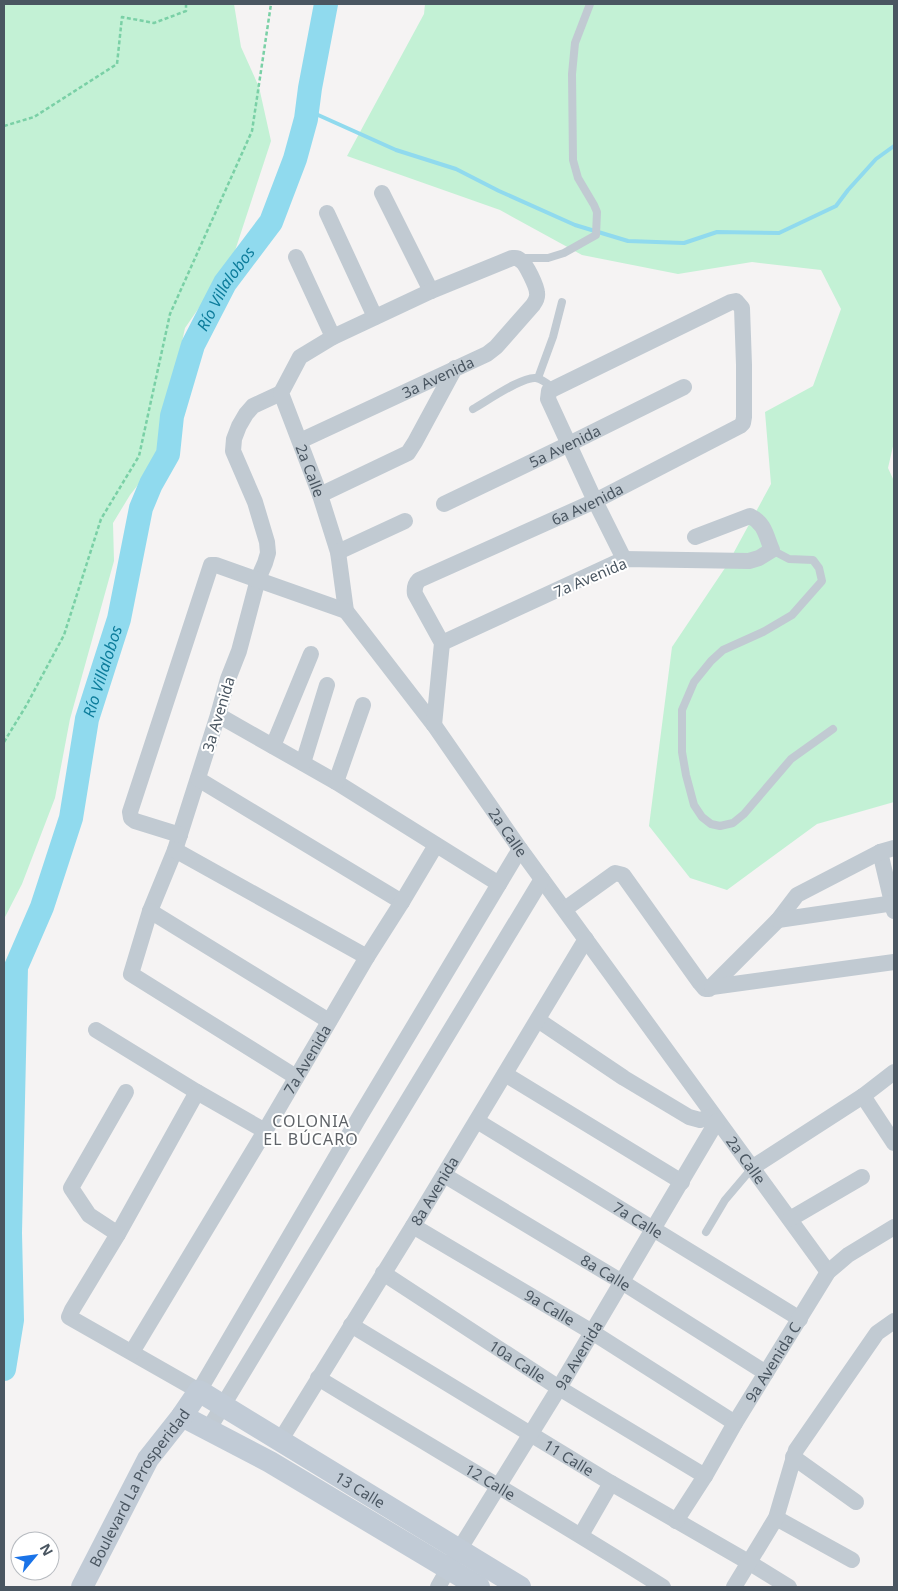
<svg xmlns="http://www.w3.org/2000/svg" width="898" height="1591" font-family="'Noto Sans',sans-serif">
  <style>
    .green { fill: #c3f1d5 }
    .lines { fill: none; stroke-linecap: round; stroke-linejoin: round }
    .stream { stroke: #90daee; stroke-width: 4 }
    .river { stroke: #90daee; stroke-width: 24 }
    .path { stroke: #7ad0a6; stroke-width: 2.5; stroke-dasharray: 4 2.5; stroke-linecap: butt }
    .lane { stroke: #c1cad2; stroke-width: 8 }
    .street { stroke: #c1cad2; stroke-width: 16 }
    .secondary { stroke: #c1cbd6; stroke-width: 22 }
    .labels { text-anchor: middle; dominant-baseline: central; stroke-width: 4; stroke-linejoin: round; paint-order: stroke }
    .street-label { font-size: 15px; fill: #4a5661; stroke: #fff }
    .water-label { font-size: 16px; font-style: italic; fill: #0c7c9b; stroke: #fff }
    .neighbourhood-label { font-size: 16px; letter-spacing: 1px; fill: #5f6368; stroke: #fff }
  </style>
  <rect width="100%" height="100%" fill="#f5f3f3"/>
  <g class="green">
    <path d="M4,4h230l7,43 18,40 12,54 -39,119 -47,68 -29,134 -26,33 -17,28 1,38 -44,158 -15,79 -33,86 -18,35z"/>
    <path d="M425,4h469v438l-6,26 6,13v321l-77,22 -90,66 -37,-12 -41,-52 23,-179 55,-82 44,-81 -6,-72 48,-26 28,-77 -20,-39 -69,-8 -74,12 -96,-19 -82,-45 -153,-54 77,-142z"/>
  </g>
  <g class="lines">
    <path class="stream" d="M307,110l89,40 60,19 43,22 76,34 53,16 56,2 33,-11 62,1 57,-27 12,-16 28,-31 18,-13"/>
    <path class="river" id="s1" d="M4,1369l8,-49 -2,-87 6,-266 26,-60 29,-89 16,-99 32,-100 22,-111 10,-24 17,-30 4,-38 21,-71 32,-62 46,-61 24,-63 11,-40 4,-31 16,-84"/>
    <g class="path">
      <path d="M4,126l30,-9 83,-53 5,-47 32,6 32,-12v-7"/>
      <path d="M4,742l22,-36 38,-71 37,-116 38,-63 31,-142 82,-183 19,-127"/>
    </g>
    <g class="lane">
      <path d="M521,258h27l16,-5 32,-18 1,-23 -3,-7 -16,-27 -5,-18 -1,-86 3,-31 15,-39"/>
      <path d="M538,378l15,-41 9,-35"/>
      <path d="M473,409c13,-7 49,-33 63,-31 6,1 12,6 17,10"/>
      <path d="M772,550l17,9 24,1 6,8 3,13 -30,34 -29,17 -40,18 -12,11 -17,21 -12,28v42l4,23 8,30 8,12 9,7 9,2 13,-3 11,-9 47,-55 42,-30"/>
      <path d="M706,1232l19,-32 28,-33"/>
    </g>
    <g class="street">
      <path d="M382,193l49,98"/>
      <path d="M327,213l48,104"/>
      <path d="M296,257l37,80"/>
      <path d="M281,393l-28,13 -7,8 -7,12 -5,13 -1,12 22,51 12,40 1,11 -3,10 -7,16 -19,72 -11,28 -10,36 -43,135 -25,61 -19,63 165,103"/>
      <path id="s2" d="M300,441l187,-87 9,-7 37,-42c2,-3 5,-7 4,-12 0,-6 -11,-30 -17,-33 -3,-3 -4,-2 -8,-2l-81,33 -98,46 -33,20 -19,36 39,102 18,57 8,59 88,114 86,124 308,423"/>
      <path d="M320,495l88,-42 7,-11 40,-74"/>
      <path id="s3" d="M444,504l125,-60 115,-57"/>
      <path d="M338,552l67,-31"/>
      <path d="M442,643l182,-84 125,2 10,-3 13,-8c-6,-14 -7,-27 -22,-34l-55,21"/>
      <path d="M218,715l118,67 163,102"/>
      <path id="s4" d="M434,725l8,-82 -27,-49c-1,-6 0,-10 4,-14l176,-79 145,-75 3,-3 1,-6v-52l-2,-57 -6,-7 -5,1 -182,89 -1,8 47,102 29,58"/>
      <path d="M273,746l38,-92"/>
      <path d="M303,763l24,-78"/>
      <path d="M198,779l204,123"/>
      <path d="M336,782l27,-77"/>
      <path d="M180,835l-45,-14 -4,-3 -1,-6 81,-247h5l130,46"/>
      <path d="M175,850l192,107"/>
      <path d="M880,852l14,59"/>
      <path d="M565,909l50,-36 8,2 77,108 5,6h4l69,-69 19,-25 83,-43 14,-4"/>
      <path d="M150,911l179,110"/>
      <path d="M778,920l116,-17"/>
      <path d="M712,987l182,-25"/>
      <path d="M538,1020l86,58 65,39 11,3 14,-4"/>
      <path d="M96,1030l101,62 68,39"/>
      <path d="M505,1074l177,108"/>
      <path d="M197,1092l-79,142 -46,76 -3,7 130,74 161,-275 160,-267"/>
      <path d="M863,1096l31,47"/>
      <path id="s5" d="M477,1121l323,198"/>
      <path d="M753,1167l110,-71 31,-24"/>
      <path id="s6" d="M444,1175l178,107 144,91"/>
      <path d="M790,1219l72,-42"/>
      <path id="s7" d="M413,1226l179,106 143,91"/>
      <path d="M118,1234l-29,-19 -18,-27 55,-96"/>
      <path id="s8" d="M383,1273l176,115 146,88"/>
      <path id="s9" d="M351,1325l260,158 139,80 39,24"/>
      <path id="s10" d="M132,1352l133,-221 102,-174 35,-55 34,-57"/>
      <path id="s11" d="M318,1378c115,70 231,137 345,209"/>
      <path d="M208,1430l334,-551"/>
      <path id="s12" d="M280,1441l133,-215 173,-287"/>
      <path d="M793,1457l63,45"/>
      <path d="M776,1518l76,42"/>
      <path id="s13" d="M676,1521l29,-45 30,-53 93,-151 20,-17 46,-28"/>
      <path d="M581,1535l30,-52"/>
      <path id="s14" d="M438,1587l21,-37 100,-162 158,-267"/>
      <path d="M734,1587l42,-69 20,-68 81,-117 17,-12"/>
    </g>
    <g class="secondary">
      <path d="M182,1416l88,46 209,125"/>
      <path id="s15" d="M82,1587l66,-128 34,-43 17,-25 321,196"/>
    </g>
  </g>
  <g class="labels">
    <g class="street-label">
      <text stroke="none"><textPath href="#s2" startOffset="152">3a Avenida</textPath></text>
      <text stroke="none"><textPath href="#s3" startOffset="134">5a Avenida</textPath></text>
      <text stroke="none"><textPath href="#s2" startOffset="691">2a Calle</textPath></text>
      <text stroke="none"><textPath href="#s4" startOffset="338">6a Avenida</textPath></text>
      <text transform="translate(590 577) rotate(-23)">7a Avenida</text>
      <text transform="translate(218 714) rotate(-73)">3a Avenida</text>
      <text stroke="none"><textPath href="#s2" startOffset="1111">2a Calle</textPath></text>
      <text stroke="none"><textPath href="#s10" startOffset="341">7a Avenida</textPath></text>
      <text stroke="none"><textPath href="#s2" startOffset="1516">2a Calle</textPath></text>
      <text stroke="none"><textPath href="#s12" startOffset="294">8a Avenida</textPath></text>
      <text stroke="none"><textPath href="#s5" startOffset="189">7a Calle</textPath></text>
      <text stroke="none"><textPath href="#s6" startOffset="189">8a Calle</textPath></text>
      <text stroke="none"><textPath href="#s7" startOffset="159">9a Calle</textPath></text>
      <text stroke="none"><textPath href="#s14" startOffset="271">9a Avenida</textPath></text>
      <text stroke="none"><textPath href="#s8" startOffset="161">10a Calle</textPath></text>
      <text stroke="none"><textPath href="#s13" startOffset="186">9a Avenida C</textPath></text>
      <text stroke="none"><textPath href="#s9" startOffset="255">11 Calle</textPath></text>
      <text stroke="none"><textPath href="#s11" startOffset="201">12 Calle</textPath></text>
      <text stroke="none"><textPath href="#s15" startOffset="115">Boulevard La Prosperidad</textPath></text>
      <text stroke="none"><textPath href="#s15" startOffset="418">13 Calle</textPath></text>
    </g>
    <g class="water-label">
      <text stroke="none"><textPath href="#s1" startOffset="1118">Río Villalobos</textPath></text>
      <text stroke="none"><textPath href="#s1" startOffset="712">Río Villalobos</textPath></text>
    </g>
    <g class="neighbourhood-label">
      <text x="311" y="1121">COLONIA<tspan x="311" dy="18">EL BÚCARO</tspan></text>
    </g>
  </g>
  <rect width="898" height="1591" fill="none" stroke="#4a5661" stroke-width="10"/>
  <g transform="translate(35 1556) rotate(61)"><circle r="24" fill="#ffffff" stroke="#b7bbc0"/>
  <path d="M0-4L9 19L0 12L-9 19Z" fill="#1a73e8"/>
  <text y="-8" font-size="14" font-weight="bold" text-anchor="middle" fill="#4a5661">N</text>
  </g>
</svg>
